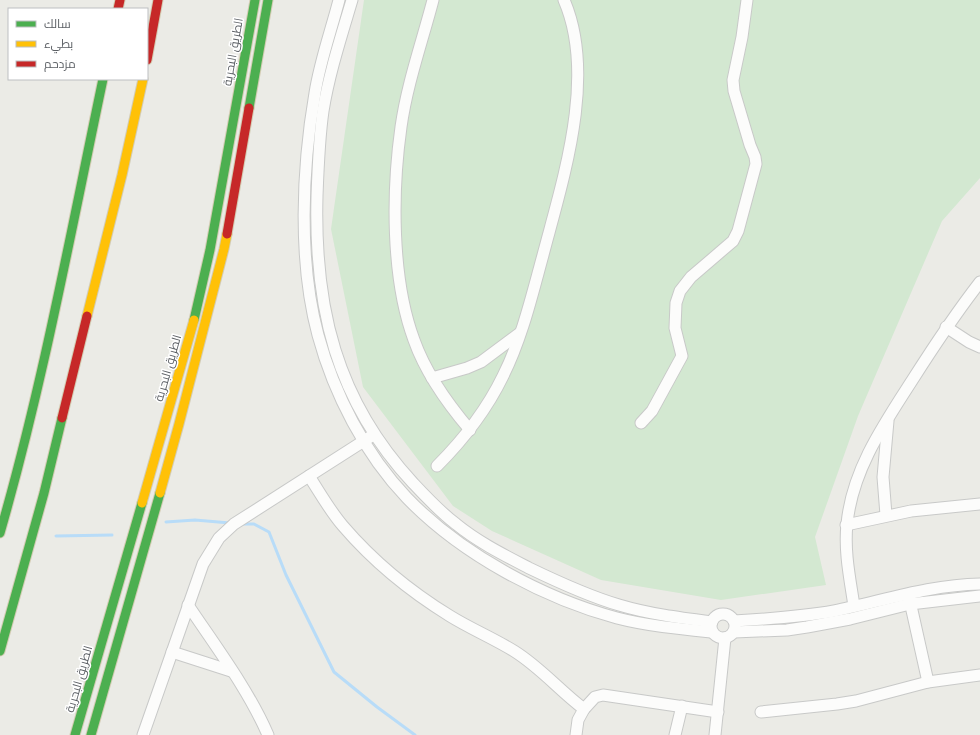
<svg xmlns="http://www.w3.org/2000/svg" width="980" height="735" font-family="'Fira Sans Condensed',Cairo,sans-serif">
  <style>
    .green { fill: #d3e8d1 }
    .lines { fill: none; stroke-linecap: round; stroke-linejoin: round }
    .stream { stroke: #b8dcf8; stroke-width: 3 }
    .street-casing { stroke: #c8c9c8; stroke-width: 13 }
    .fast-casing { stroke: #d3ccb3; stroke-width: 11 }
    .slow-casing { stroke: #d3ccb3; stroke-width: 11 }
    .jam-casing { stroke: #d3ccb3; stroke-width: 11 }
    .street { stroke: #fcfcfb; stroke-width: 11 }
    .fast { stroke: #4caf50; stroke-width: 9 }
    .slow { stroke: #ffc107; stroke-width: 9 }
    .jam { stroke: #c62828; stroke-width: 9 }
    .labels { text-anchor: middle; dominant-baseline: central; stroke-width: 3; stroke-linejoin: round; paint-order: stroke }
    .street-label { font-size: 12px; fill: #5b5f64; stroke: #fff }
  </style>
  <rect width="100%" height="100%" fill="#ebebe6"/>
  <path class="green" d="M364,0h616v178l-38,43 -84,195 -43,121 11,48 -105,15 -120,-20 -109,-49 -39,-25 -90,-119 -32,-158z"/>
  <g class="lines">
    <g class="stream">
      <path d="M166,522l29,-2 35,3"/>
      <path d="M242,524h12l15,8 17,43 48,97 43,35 38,28"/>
      <path d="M56,536l56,-1"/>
    </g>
    <g class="street-casing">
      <g id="street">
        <path d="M339,0c-8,31 -19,61 -24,93 -13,75 -17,168 3,242 16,59 47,119 89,163 54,56 136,100 210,120 31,8 64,11 95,14"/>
        <path d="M352,0c-11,37 -23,74 -29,111 -4,28 -5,57 -6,85 -3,111 19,204 96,287 14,15 27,29 43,41 22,18 48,31 73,44 29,14 59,28 90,37 30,9 62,13 93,17"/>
        <path d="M433,0c-11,42 -26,84 -32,127 -9,64 -10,151 13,213 12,34 33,63 56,90"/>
        <path d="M946,327l23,15 11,5"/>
        <path d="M432,378l35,-10 14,-6 39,-29"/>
        <path d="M641,423l11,-12 30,-55 -7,-28 1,-25 4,-12 11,-14 42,-36 5,-10 18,-67 -1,-7 -5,-12 -16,-54 -1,-11 9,-43 5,-37"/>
        <path d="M437,466c27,-27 50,-57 66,-90 19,-38 29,-81 40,-121 20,-76 54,-179 21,-255"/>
        <path d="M309,476c11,17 21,35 34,50 30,35 68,66 107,90 21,13 43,22 64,35 26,16 46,40 70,58l-6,11 -2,15"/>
        <path d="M886,515l-3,-38 5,-56"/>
        <path d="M846,525l65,-14 69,-7"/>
        <path d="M909,597l19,85"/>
        <path d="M188,605c28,42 60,84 80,130"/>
        <path d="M854,606c-4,-27 -10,-55 -7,-82 5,-54 37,-100 66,-145 21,-33 43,-66 67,-97"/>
        <circle cx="723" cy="626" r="12"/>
        <path d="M734,621c34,-2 67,-4 100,-10 49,-10 95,-26 146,-27"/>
        <path d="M734,632l53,-2 20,-3 43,-8 60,-15 70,-8"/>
        <path d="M172,652l59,19"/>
        <path d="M584,709l11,-12 8,-2 115,17"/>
        <path d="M761,712l76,-8 19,-3 72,-19 52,-7"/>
        <path d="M143,735l60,-171 16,-26 15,-14 136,-87"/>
        <path d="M675,735l7,-29"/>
        <path d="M715,735l10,-97"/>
      </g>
    </g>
    <g class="fast-casing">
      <g id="fast">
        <path d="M249,108l19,-108"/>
        <path d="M194,320l16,-70 45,-250"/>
        <path d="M0,533c43,-149 71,-302 103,-454"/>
        <path d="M0,651l44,-158 18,-75"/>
        <path d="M75,735l67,-232"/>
        <path d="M91,735l69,-242"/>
      </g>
    </g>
    <g class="slow-casing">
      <g id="slow">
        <path d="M87,316l35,-141 21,-96"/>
        <path d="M160,493l19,-69 45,-175 3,-15"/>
        <path d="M142,503l52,-183"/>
      </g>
    </g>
    <g class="jam-casing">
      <g id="jam">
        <path d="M118,9l2,-9"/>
        <path d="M147,60l11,-60"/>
        <path d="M227,234l22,-126"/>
        <path d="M62,418l25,-102"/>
      </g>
    </g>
    <use href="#street" class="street"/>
    <use href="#fast" class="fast"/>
    <use href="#slow" class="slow"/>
    <use href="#jam" class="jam"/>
  </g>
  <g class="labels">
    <g class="street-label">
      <text transform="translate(233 52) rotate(-80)">الطريق البحرية</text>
      <text transform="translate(168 368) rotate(-74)">الطريق البحرية</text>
      <text transform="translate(79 679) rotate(-74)">الطريق البحرية</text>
    </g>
  </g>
  <rect x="8" y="8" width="140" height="72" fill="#ffffff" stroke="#bdbfc1"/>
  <rect x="16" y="21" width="20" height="6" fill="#4caf50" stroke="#bdbfc1"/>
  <text x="44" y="28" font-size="12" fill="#5b5f64">سالك</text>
  <rect x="16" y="41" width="20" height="6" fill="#ffc107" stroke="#bdbfc1"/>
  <text x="44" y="48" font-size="12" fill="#5b5f64">بطيء</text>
  <rect x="16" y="61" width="20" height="6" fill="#c62828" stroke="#bdbfc1"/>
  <text x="44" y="68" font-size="12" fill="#5b5f64">مزدحم</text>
</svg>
